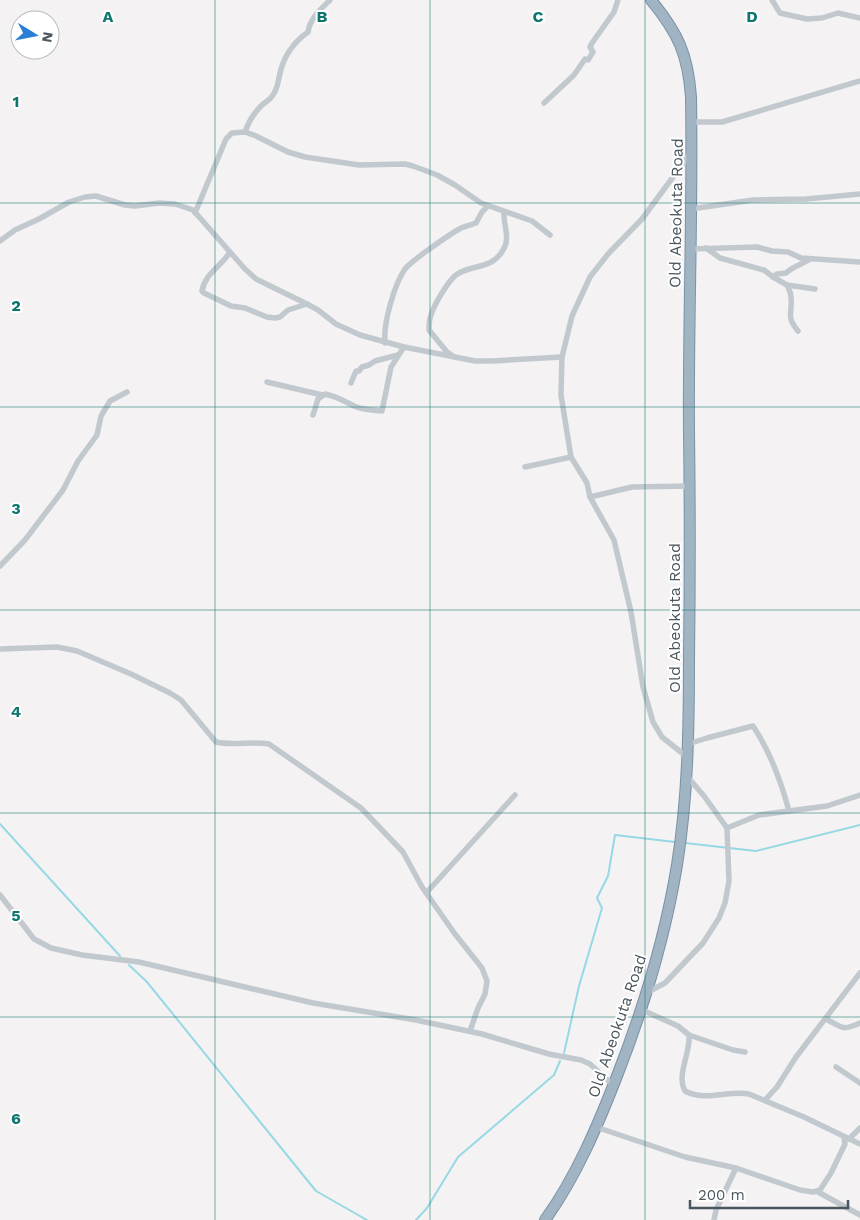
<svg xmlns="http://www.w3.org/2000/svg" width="860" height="1220" font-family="'Work Sans',sans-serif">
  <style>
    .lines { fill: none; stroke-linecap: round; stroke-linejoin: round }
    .stream { stroke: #96d9e5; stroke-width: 2 }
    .trunk-casing { stroke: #7992a7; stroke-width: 12 }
    .minor { stroke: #c1c9cf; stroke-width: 5.5 }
    .trunk { stroke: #a1b4c4; stroke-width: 10 }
    .grid { fill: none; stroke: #0f766e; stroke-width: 1; stroke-opacity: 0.55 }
    .labels { text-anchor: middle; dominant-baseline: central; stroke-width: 4; stroke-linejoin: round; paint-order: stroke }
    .street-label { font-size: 16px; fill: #4b565e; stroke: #fff }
    .grid-label { font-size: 16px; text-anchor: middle; font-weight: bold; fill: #0f766e; stroke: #fff; stroke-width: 4; stroke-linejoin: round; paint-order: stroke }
  </style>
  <rect width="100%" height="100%" fill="#f4f2f2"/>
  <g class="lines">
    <g class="stream">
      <path d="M0,824l120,132"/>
      <path d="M685,843l71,8 104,-26"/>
      <path d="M129,965l18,17 169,209 51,29"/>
      <path d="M564,1053l15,-67 23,-78 -5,-10 11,-22 7,-41 60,7"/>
      <path d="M416,1220l11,-12 31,-51 96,-82 6,-14"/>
    </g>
    <g class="trunk-casing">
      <path id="trunk" d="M545,1220c31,-43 53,-95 72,-144 27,-69 48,-138 60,-211 11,-68 12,-138 12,-207 1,-76 1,-151 0,-226 -1,-111 4,-223 2,-335 -3,-43 -13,-64 -40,-97"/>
    </g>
    <g class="minor">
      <path d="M772,0l8,13 27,6 15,-1 16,-5 22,5"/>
      <path d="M544,103l30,-28 11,-16 3,1 5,-8 -3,-5 2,-4 22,-31 4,-12"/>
      <path d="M692,122h30l138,-41"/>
      <path d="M245,132l11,4 32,16 17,5 54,8 46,-1 8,2 24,9 18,10 26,18 51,18 18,14"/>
      <path d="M691,209l62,-9 53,-1 54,-5"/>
      <path d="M195,213l31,-74 6,-6 13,-1c3,-9 9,-19 16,-26 4,-4 9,-6 12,-11 5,-7 5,-14 7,-22 4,-17 14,-31 28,-41 2,-14 13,-23 22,-32"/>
      <path d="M0,241l15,-11 24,-11 30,-17 16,-5 11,-1 29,9 10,1 24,-3 16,1 18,6 52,59 11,10 51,25 11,6 18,14 24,11 44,12 71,14h17l70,-4"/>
      <path d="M706,248l14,10 44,12 9,7 14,8 28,4"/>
      <path d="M690,249l67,-2 15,4 16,1 13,6 59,4"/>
      <path d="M230,252c-9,15 -25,21 -28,39l2,2 27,13 14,2 22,9 8,1 5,-1 8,-7 19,-6"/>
      <path d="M773,277l4,-3 9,-1c7,-7 15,-8 24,-14"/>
      <path d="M787,285c2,4 4,8 4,12 2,17 -6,18 7,34"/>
      <path d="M385,343c-2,-19 9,-58 20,-74 6,-8 45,-35 56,-41 4,-2 10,-3 15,-5l6,-11 6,-6"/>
      <path d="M453,356l-6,-4 -18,-22c0,-5 0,-11 2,-15 3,-10 17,-34 25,-40 15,-11 36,-5 47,-25 8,-12 0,-25 1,-38"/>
      <path d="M267,382l55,13"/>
      <path d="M351,383l5,-12h3l3,-4 7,-2 6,-4 23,-6"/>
      <path d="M313,415l5,-16 7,-5c11,2 19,7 29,12 9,4 18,4 28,5l9,-44 13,-20"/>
      <path d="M525,467l46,-10"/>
      <path d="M590,497l42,-10 57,-1"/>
      <path d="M0,566l25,-26 38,-50 15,-29 19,-26 4,-19 9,-15 17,-9"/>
      <path d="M0,649l57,-2 20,4 54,23 39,19 11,7 35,42c17,4 35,-1 53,2l92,64 42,44 19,35 33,47 27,34 5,13 -2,13 -7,14 -8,23"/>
      <path d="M688,744l19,-6 46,-12c18,27 28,55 36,85"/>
      <path d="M687,757l-25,-20 -9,-15 -10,-35 -12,-75 -17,-72 -24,-43 -3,-14 -16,-26 -10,-62 1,-38 10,-41 18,-39 18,-23 34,-35 48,-65"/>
      <path d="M727,828l32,-13 68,-9 33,-11"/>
      <path d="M427,892l88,-97"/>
      <path d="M0,895l34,44 17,9 31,7 57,7 174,41 103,17 66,14 67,20 32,6 9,4 23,21"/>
      <path d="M648,992l17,-9 38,-40 16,-25 6,-15 4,-22 -2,-53 -23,-32 -18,-21"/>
      <path d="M640,1009l38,17 11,9c2,17 -13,40 -4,56 20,11 43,-1 64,3l55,23 56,27"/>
      <path d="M826,1019c17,9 16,12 34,4"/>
      <path d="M689,1035l44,15 12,2"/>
      <path d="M836,1067l24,16"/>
      <path d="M765,1100l12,-13 19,-30 64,-84"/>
      <path d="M596,1127l89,30 51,11 64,22 13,2 7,-2 11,-17 14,-29 -1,-7"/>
      <path d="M849,1139l11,-11"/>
      <path d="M818,1192l42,23"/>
      <path d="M714,1220l2,-10 20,-42"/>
    </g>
    <use href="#trunk" class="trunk"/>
  </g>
  <path class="grid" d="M215,0v1220M430,0v1220M645,0v1220M0,203h860M0,407h860M0,610h860M0,813h860M0,1017h860"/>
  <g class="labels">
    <g class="street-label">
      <text transform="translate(676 213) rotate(-89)">Old Abeokuta Road</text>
      <text transform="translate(674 618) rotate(-90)">Old Abeokuta Road</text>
      <text transform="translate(617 1026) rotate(-71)">Old Abeokuta Road</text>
    </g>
  </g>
  <g class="grid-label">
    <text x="108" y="22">A</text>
    <text x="322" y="22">B</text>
    <text x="538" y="22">C</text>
    <text x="752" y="22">D</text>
    <text x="16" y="107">1</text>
    <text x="16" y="311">2</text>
    <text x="16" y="514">3</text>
    <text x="16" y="717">4</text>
    <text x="16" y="921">5</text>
    <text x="16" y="1124">6</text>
  </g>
  <g transform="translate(35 35) rotate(100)"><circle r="24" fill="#ffffff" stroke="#b7bbbf"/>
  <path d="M0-4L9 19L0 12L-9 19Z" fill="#2a7ed5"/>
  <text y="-8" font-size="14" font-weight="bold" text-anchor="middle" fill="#4b565e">N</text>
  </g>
  <path d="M690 1200v8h158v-8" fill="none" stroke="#4b565e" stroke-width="2.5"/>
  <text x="698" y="1200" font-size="15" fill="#4b565e" stroke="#ffffff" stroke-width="4" paint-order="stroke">200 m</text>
</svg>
